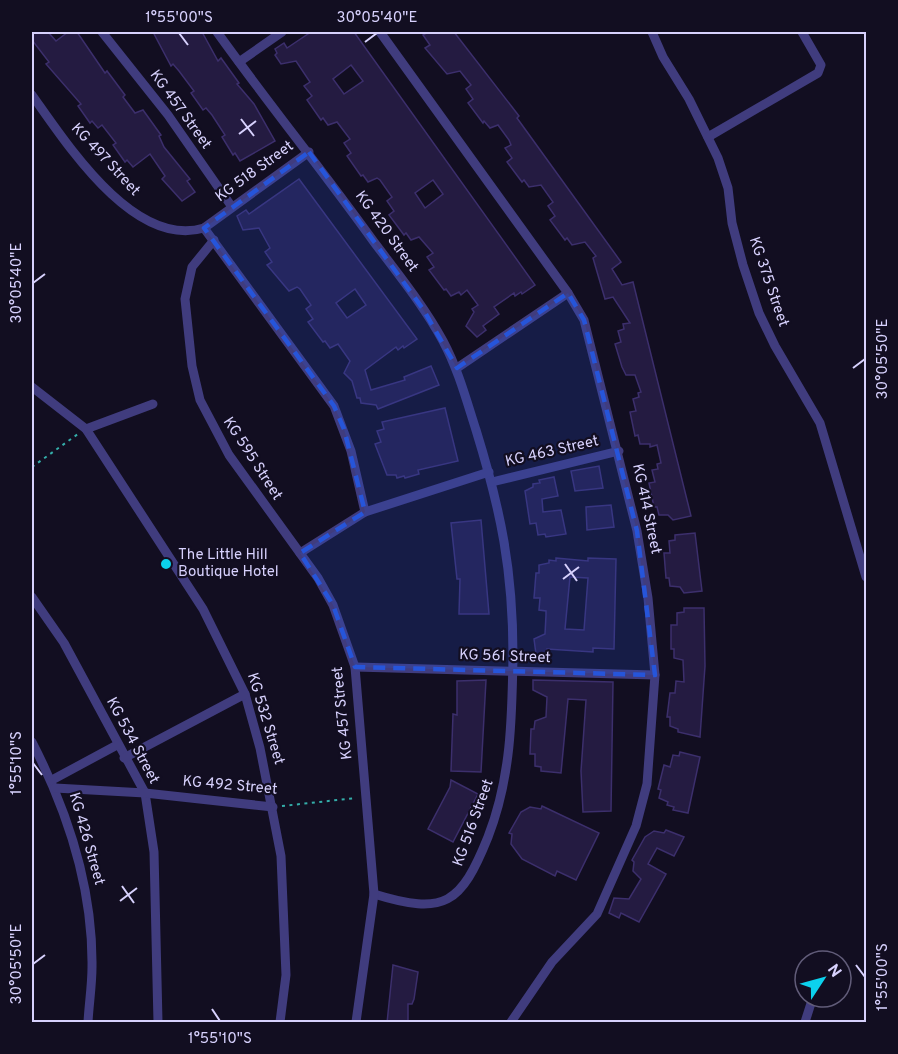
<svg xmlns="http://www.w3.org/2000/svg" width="898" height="1054" font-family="Overpass,sans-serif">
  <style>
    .building { fill: #241b41; stroke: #3c2f6c; stroke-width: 1.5; fill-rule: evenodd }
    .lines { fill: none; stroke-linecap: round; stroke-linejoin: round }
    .path { stroke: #34ada9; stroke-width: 2; stroke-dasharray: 3 4.5; stroke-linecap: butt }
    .street { stroke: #403c7e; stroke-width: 9 }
    .marked { fill: #2655da; fill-opacity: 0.2; stroke: #2655da; stroke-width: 4.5; stroke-dasharray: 12 8; stroke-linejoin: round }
    .ticks { fill: none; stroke: #d7d1fd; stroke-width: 2 }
    .poi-dot { fill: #0cd1ed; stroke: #120e21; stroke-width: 2 }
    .labels { text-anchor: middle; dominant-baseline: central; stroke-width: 4.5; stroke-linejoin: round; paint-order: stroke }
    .street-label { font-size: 15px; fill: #d7d1fd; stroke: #120e21 }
    .poi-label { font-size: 15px; fill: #d7d1fd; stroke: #120e21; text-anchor: start }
    .neatline { fill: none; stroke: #d7d1fd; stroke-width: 2 }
    .ticks-label { font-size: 15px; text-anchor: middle; fill: #d7d1fd }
  </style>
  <rect width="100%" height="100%" fill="#120e21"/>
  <g class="building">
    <path d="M32,32h16l8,9 12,-9h9l28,41 2,-2 18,24 -2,2 12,16 8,-3 18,25 -2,1 5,11 26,32 -3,2 8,11 -13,9 -20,-22 3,-3 -15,-22 -17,13 -6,-7 -2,2 -12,-17 3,-2 -14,-18 -4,3 -6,-7 -2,2 -12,-17 3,-2 -35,-40 3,-2 -17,-22z"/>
    <path d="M153,32h49l16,29 3,-3 18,25 -2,1 17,20 21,37 -35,20 -5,-8 -2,2 -11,-18 3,-2 -13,-20 -6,-7 -3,2 -12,-17 3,-2 -15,-20 -6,-7 -2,2z"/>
    <path d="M311,32h43l181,253 -13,9 -1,-2 -6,4 -1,-3 -20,14 5,7 -16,12 3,4 -9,7 -11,-11 8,-14 -2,-3 6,-4 -11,-15 -6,5 -2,-3 -8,4 -5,-7 -2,1 -15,-20 5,-3 -7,-10 6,-4 -14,-16 -8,3 -5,-7 -2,2 -15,-20 5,-4 -7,-10 5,-4 -12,-17 -3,-2 -9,4 -5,-7 -2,1 -14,-20 4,-3 -7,-10 6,-4 -13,-17 -9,3 -5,-7 -2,2 -14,-20 5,-4 -8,-10 6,-4 -14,-21 -15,3 -6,-9 2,-2 -2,-4 9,-6 3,5zM351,65l12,16 -19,13 -11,-15zM433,180l10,14 -18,14 -10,-15z"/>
    <path d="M428,32h26l65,84 -2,2 104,144 -9,7 10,16 11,-3 58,234 -18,4 -5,-5h-9l-2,-8h-3l-5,-24 6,-1 -3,-12 6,-1 -1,-5 4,-1 -4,-18 -7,2v-3h-10l-2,-9 -3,1 -5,-24 6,-1 -3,-12 6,-2 -1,-4 3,-1 -6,-17h-9l-4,-8 -7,-23 6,-2 -3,-11 6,-2 -1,-5 7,-1 -17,-26 -8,2 -12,-41 3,-2 -11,-14 -13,3 -5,-7 -2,2 -15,-20 5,-4 -7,-10 5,-4 -12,-17 -12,2 -5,-7 -2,2 -15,-20 5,-4 -7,-10 6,-3 -2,-5 -11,-15 -8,3 -6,-7 -1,2 -15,-20 5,-4 -7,-10 5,-4 -11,-14 -13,3 -22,-26 5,-3 -7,-10z"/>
    <path d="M299,179l118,160 -13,9 -1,-2 -5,4 -2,-3 -31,23 6,20 34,-10 -1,-3 27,-11 8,19 -61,24 -2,-4 -15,-2 -1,-5h-3l-5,-17 -8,-8 6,-12 -12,-17 -8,4 -5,-7 -2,1 -15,-20 5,-3 -7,-10 5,-4 -11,-16 -3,-2 -8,4 -22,-26 5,-3 -7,-10 5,-4 -11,-20 -16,2 -6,-14 9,-6 3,4zM355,289l11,16 -19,13 -11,-15z"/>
    <path d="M445,408l13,53 -40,9 1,4 -14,4 -1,-2 -7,2 -1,-3h-9l-12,-31 6,-2 -4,-11 7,-2 -2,-7z"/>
    <path d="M599,466l4,22 -28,3 -4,-20z"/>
    <path d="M554,477l4,19 -16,3 1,13 18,-2 5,24 -20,3 -1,-3 -7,1 -2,-12 -6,1 -5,-33 8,-4v-3l7,-1 -1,-3z"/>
    <path d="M611,505l3,22 -27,3 -1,-23z"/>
    <path d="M481,520l8,94h-30l1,-35h-3l-6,-56z"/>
    <path d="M695,533l7,58 -18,2 -4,-6 -10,-1 -1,-8h-3l-2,-25h6l-1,-12 6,-1v-5z"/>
    <path d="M556,558l32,3v-3l28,1 -2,90 -21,-1v4l-46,-3v5h-11l-2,-15 11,-5 1,-19v-4l-7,-1 1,-12h-6l2,-25h3v-8l10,-2v-3l7,1zM570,577l18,1 -4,52 -19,-1z"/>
    <path d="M684,608h20l1,58 -5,71 -22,-5v-3l-8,-3v-9h-3l3,-24h5l1,-12 8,1 -1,-22 -9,-2v-9h-3v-24h6v-12l7,-1z"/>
    <path d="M486,680l-5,92 -30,-1 2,-57 4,1v-34z"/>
    <path d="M533,680l80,2 -2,129 -28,1 -2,-41 5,-71 -18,-1 -7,74 -20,-2v-4l-6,-1v-12h-5l1,-25h3l1,-8 11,-4 1,-20 -14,-7z"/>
    <path d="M680,752l20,5 -12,56 -15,-3 1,-3 -7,-2 1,-3 -9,-4 2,-8 -3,-1 6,-24 6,2 3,-12 6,1z"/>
    <path d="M451,780l27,14 -25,48 -25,-13 22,-42z"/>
    <path d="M542,806l57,27 -23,47 -19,-9 -2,5 -33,-17 -11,-15 1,-10 -3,-1 12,-21 9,-5 11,2z"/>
    <path d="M666,830l18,7 -10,19 -17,-8 -9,16 18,10 -27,48 -18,-9 -2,5 -10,-5 5,-15 15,1 12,-20 -8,-8 1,-9 -2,-2 13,-23 9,-6 10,2z"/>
    <path d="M393,965l25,7 -4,27 -2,5h-4v19h-21z"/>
  </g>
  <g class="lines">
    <g class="path">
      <path d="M32,467l46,-33"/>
      <path d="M282,806l74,-8"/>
    </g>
    <g class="street">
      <path d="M102,32l66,83 64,92"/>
      <path d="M217,32c51,71 106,139 157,210 24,32 50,64 69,99 15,28 23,58 33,89 25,81 37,140 37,226 -1,63 -2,122 -25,181 -27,67 -43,79 -114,57"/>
      <path d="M380,32l188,261 16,27 53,211 11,67 7,77 -8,109 -11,42 -39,88 -45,48 -41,60"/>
      <path d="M652,32l11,25 26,42 29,59 10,30 4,35 11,42 16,48 16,33 45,77 46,154"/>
      <path d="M239,62l43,-30"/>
      <path d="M32,95c35,49 102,154 172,133l105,-76"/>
      <path d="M708,137l110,-64 3,-8 -19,-33"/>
      <path d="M204,228l130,178 17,45 14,61 -65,41"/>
      <path d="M214,240l-22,27 -7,32 7,67 8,34 29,55 89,123 15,27 22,62 19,227 -18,128"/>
      <path d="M457,368l111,-75"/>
      <path d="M32,387l54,42 117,180 42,85 15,54 21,108 5,119 -6,47"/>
      <path d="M86,429l67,-25"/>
      <path d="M492,482l127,-31"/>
      <path d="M365,512l124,-40"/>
      <path d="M32,597l32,46 81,150 9,59 4,170"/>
      <path d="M355,667l300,8"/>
      <path d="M32,742c36,70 61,145 60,225 0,18 -3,37 -4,55"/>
      <path d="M124,758l121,-64"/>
      <path d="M52,780l65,-35"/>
      <path d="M55,788l90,5 128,14"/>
      <path d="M805,1022l8,-25"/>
    </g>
  </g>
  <path class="marked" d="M309,152l114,157 34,59 111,-75 16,27 53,211 18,144 -300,-8 -22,-62 -33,-52 65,-41 -21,-83 -10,-23 -130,-178z"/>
  <path class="ticks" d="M179,33l9,12M365,42l12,-9M241,119l13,17M239,134l17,-13M33,283l12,-9M853,368l12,-9M565,564l12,17M563,579l16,-12M33,763l9,12M122,886l12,17M120,901l17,-13M33,964l12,-9M856,965l9,12M212,1009l8,12"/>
  <circle class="poi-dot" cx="166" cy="564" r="6"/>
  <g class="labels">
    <g class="street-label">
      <text transform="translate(180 110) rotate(54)">KG 457 Street</text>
      <text transform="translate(105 160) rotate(47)">KG 497 Street</text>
      <text transform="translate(255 172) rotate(-36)">KG 518 Street</text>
      <text transform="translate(386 232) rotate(54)">KG 420 Street</text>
      <text transform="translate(768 282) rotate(71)">KG 375 Street</text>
      <text transform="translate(552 452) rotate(-13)">KG 463 Street</text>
      <text transform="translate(252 459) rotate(57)">KG 595 Street</text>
      <text transform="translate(646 509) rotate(78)">KG 414 Street</text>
      <text transform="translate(505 657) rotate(2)">KG 561 Street</text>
      <text transform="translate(343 713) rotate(-96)">KG 457 Street</text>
      <text transform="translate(265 719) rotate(73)">KG 532 Street</text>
      <text transform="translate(132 741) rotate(62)">KG 534 Street</text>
      <text transform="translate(230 786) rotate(5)">KG 492 Street</text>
      <text transform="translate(474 823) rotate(-70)">KG 516 Street</text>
      <text transform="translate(86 839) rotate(74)">KG 426 Street</text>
    </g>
    <g class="poi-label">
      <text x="178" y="555">The Little Hill<tspan x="178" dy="17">Boutique Hotel</tspan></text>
    </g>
  </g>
  <rect width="898" height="1054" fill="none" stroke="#120e21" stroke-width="66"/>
  <g transform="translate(823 979) rotate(54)"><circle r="28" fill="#120e21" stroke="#615c79" stroke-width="1.5"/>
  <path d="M0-4.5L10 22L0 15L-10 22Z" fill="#0cd1ed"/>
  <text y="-9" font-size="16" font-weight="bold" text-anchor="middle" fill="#d7d1fd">N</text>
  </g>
  <rect x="33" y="33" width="832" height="988" class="neatline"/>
  <g class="ticks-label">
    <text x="179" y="22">1°55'00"S</text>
    <text x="377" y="22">30°05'40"E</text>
    <text transform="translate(16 283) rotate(-90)" y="5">30°05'40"E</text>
    <text transform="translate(882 359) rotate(-90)" y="5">30°05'50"E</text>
    <text transform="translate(16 763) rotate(-90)" y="5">1°55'10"S</text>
    <text transform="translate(16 964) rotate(-90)" y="5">30°05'50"E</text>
    <text transform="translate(882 977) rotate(-90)" y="5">1°55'00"S</text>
    <text x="220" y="1043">1°55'10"S</text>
  </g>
</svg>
